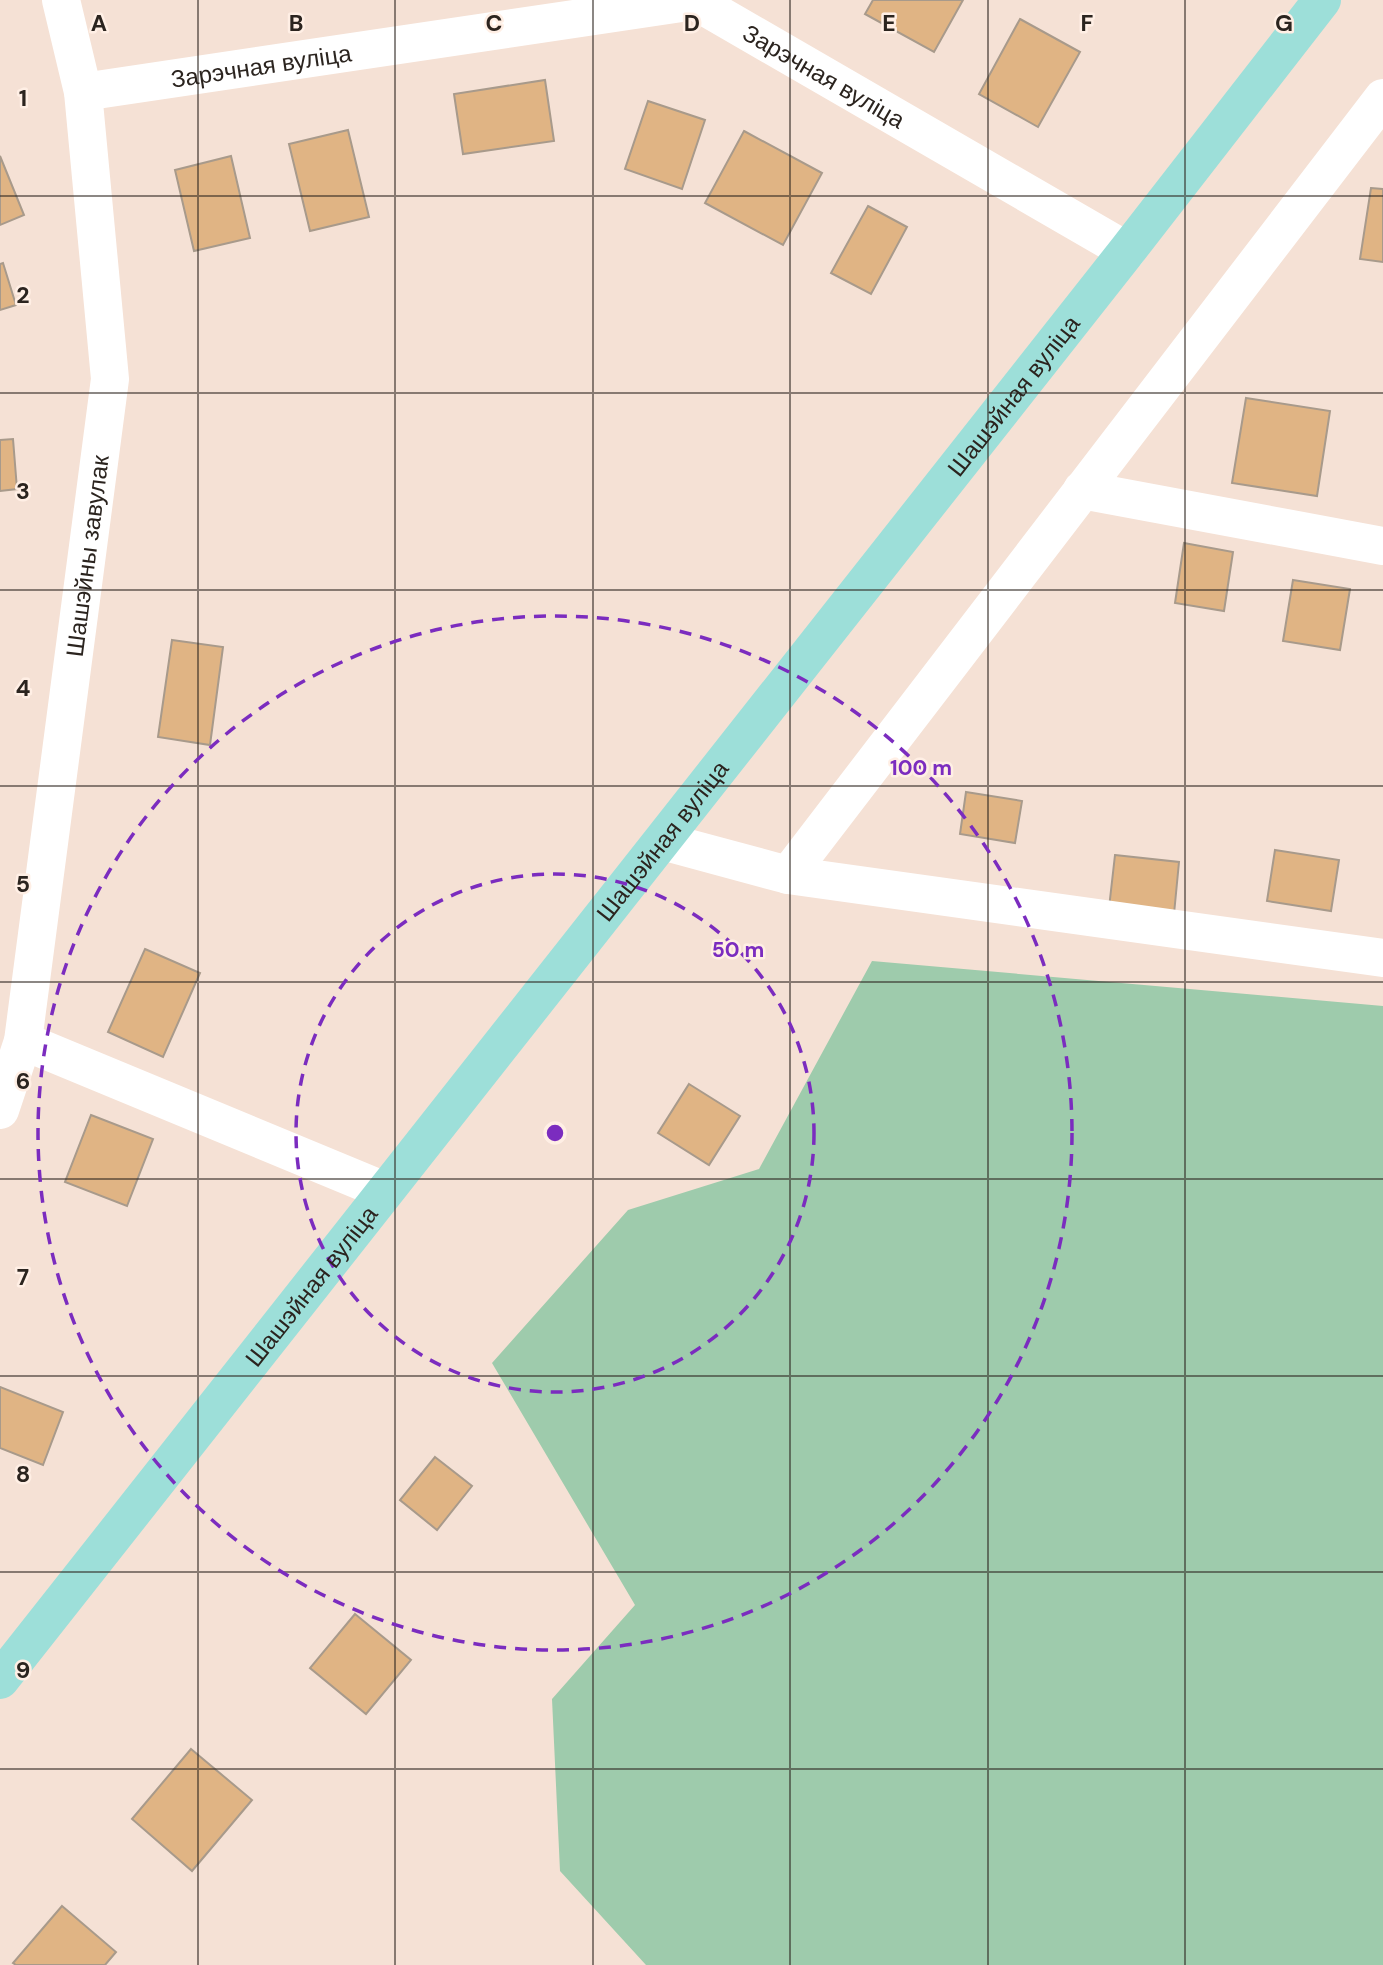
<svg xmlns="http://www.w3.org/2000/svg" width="1383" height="1965" font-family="'DM Sans',sans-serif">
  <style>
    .green { fill: #9ecbac }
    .building { fill: #e0b484; stroke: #a89a8b; stroke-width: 2 }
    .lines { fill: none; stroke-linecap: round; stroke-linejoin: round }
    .minor { stroke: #fff; stroke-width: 38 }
    .major { stroke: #9ddfd9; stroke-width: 38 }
    .grid { fill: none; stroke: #2b241f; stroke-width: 2; stroke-opacity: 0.55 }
    .ring { fill: none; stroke: #7b2cbf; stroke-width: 3.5; stroke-dasharray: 12 9 }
    .labels { text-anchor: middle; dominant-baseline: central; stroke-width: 5; stroke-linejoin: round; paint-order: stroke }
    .street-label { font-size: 24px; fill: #2b241f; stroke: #ffefe5 }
    .grid-label { font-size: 23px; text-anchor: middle; font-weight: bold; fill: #2b241f; stroke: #ffefe5; stroke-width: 5; stroke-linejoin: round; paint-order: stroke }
    .centre { fill: #7b2cbf; stroke: #ffefe5; stroke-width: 3.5 }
    .ring-label { font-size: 21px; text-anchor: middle; font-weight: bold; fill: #7b2cbf; stroke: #ffefe5; stroke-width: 5; stroke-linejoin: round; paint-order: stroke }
  </style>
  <rect width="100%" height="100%" fill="#f5e1d5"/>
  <path class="green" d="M872,961l511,45v959h-737l-86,-94 -8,-172 83,-94 -143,-242 136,-153 131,-41z"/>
  <g class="building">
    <path d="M873,0h90l-29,52 -69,-38z"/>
    <path d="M1020,19l60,33 -42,75 -59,-33z"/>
    <path d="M545,80l9,61 -91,13 -9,-60z"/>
    <path d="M648,101l57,19 -23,69 -57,-20z"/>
    <path d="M348,130l21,87 -59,14 -21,-87z"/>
    <path d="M744,131l78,42 -39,72 -78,-42z"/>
    <path d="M0,156l24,59 -24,10z"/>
    <path d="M231,156l19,82 -56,13 -19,-81z"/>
    <path d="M1371,188l12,1v73l-23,-3z"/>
    <path d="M868,206l39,21 -36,67 -40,-21z"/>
    <path d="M3,263l13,42 -16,5v-46z"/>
    <path d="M1246,398l84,13 -13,85 -85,-13z"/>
    <path d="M13,439l4,50 -17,2v-51z"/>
    <path d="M1184,543l49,9 -9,59 -49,-8z"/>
    <path d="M1293,580l57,9 -10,61 -57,-9z"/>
    <path d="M172,640l51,7 -13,98 -52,-8z"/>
    <path d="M966,792l56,9 -7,42 -55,-9z"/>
    <path d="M1275,850l64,10 -8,51 -64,-10z"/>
    <path d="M1115,855l64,7 -5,52 -65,-6z"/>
    <path d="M145,949l55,24 -37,84 -55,-25z"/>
    <path d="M689,1084l51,32 -31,49 -51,-32z"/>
    <path d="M91,1115l62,24 -26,67 -62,-24z"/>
    <path d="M0,1387l63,25 -20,53 -43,-17z"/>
    <path d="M435,1457l37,29 -35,44 -37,-30z"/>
    <path d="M355,1614l56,46 -45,54 -56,-46z"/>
    <path d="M191,1749l61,51 -60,71 -60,-52z"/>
    <path d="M62,1906l54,46 -11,13h-89l-3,-2z"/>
  </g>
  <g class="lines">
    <g class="minor">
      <path id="s1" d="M83,92l612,-91 432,250"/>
      <path d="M1082,490l301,56"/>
      <path d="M662,841l126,34 595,-777"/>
      <path d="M788,875l595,83"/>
      <path d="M23,1041l362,150"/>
      <path id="s2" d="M0,1110l23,-69 87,-662 -27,-287 -22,-92"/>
    </g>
    <path class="major" id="s3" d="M0,1680l1127,-1429 195,-251"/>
  </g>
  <path class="grid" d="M198,0v1965M395,0v1965M593,0v1965M790,0v1965M988,0v1965M1185,0v1965M0,196h1383M0,393h1383M0,590h1383M0,786h1383M0,982h1383M0,1179h1383M0,1376h1383M0,1572h1383M0,1769h1383"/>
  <g class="ring">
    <circle cx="555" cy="1133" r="259"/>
    <circle cx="555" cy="1133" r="517"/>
  </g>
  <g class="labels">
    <g class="street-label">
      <text stroke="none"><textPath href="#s1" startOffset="180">Зарэчная вуліца</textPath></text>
      <text stroke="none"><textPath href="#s1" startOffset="768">Зарэчная вуліца</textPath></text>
      <text stroke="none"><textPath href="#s3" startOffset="1636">Шашэйная вуліца</textPath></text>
      <text stroke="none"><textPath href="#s2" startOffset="562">Шашэйны завулак</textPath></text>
      <text stroke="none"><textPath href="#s3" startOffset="1069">Шашэйная вуліца</textPath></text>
      <text stroke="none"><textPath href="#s3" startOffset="502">Шашэйная вуліца</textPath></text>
    </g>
  </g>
  <g class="grid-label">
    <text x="99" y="31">A</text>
    <text x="296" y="31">B</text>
    <text x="494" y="31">C</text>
    <text x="692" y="31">D</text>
    <text x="889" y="31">E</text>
    <text x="1087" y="31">F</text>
    <text x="1284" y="31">G</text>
    <text x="23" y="106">1</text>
    <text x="23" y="303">2</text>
    <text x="23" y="499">3</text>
    <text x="23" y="696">4</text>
    <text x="23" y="892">5</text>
    <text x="23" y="1089">6</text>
    <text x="23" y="1285">7</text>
    <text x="23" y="1482">8</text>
    <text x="23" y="1678">9</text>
  </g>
  <circle cx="555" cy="1133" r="10" class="centre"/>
  <g class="ring-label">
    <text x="921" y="775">100 m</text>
    <text x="738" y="957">50 m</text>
  </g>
</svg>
